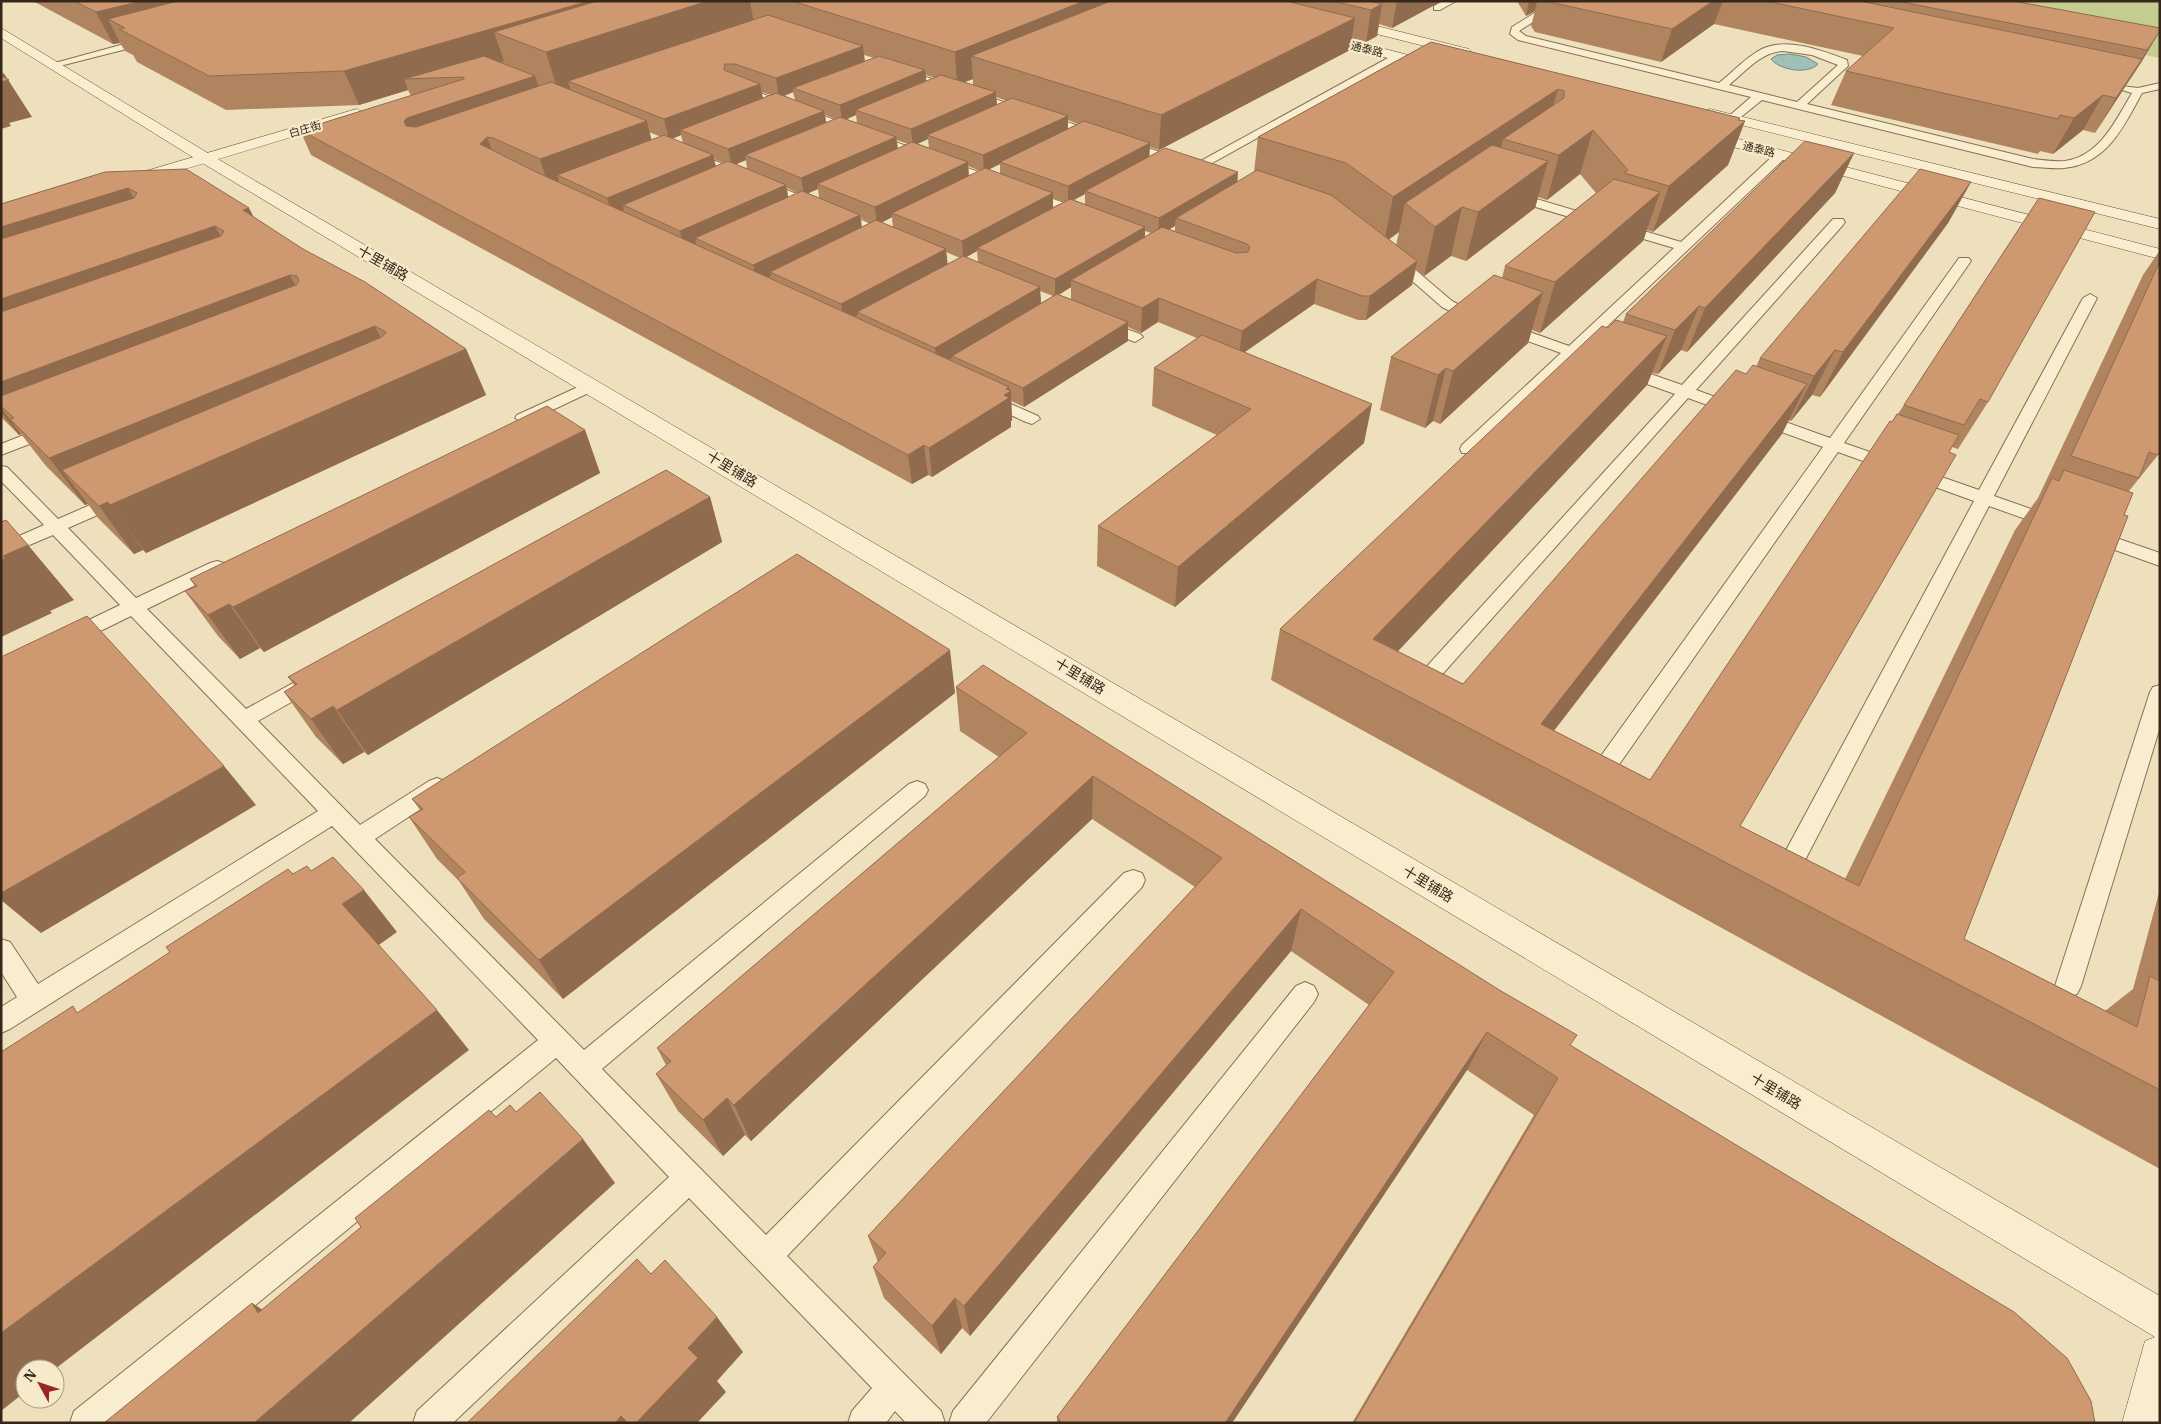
<svg xmlns="http://www.w3.org/2000/svg" width="2161" height="1424" font-family="'IBM Plex Serif','Noto Sans SC',serif">
  <style>
    .green { fill: #c4cc90 }
    .water { fill: #a0bfb6; stroke: #688d84 }
    .lines { fill: none; stroke-linecap: round; stroke-linejoin: round }
    .lane-casing { stroke: #867055; stroke-width: 2 }
    .street-casing { stroke: #867055; stroke-width: 1 }
    .secondary-casing { stroke: #675139; stroke-width: 1 }
    .lane { fill: #f9edcf; fill-rule: evenodd }
    .street { fill: #f9edcf; fill-rule: evenodd }
    .secondary { fill: #f9edcf; fill-rule: evenodd }
    .wall { fill: #b18460; fill-rule: evenodd }
    .shaded-wall { fill: #906b4e }
    .building { fill: #ce9970; stroke: #906b4e }
    .labels { text-anchor: middle; dominant-baseline: central; stroke-width: 4.5; stroke-linejoin: round; paint-order: stroke }
    .far-street-label { font-size: 11px; fill: #35281a; stroke: #f6eacb }
    .street-label { font-size: 14px; fill: #35281a; stroke: #f6eacb }
  </style>
  <rect width="100%" height="100%" fill="#eee0bc"/>
  <path class="green" d="M1914,1h246v57l-119,-24z"/>
  <path class="water" d="M1790,54l16,3 12,7c-10,11 -39,6 -47,-5l6,-4z"/>
  <g class="lines">
    <g class="lane-casing">
      <g id="lane">
        <path d="M1443,1h13l-16,9h-6v-4z"/>
        <path d="M1554,1h12l-47,30 7,5 193,47c14,-11 27,-26 43,-34 26,-12 61,2 85,11l1,6 -41,38 226,55c10,1 21,3 32,2 35,-5 51,-41 67,-68l-10,-3v-4l16,2 22,-5v6l-18,4c-18,33 -35,71 -78,75 -10,1 -21,-1 -31,-1l-271,-67 -26,21h-8v-4l23,-20 -233,-57 -8,-6 2,-7zM1783,51l29,4 26,10 -41,37 -68,-17c16,-13 32,-33 54,-34z"/>
        <path d="M150,37l4,1v4l-98,25 -5,-3z"/>
        <path d="M1397,53l4,1v4l-203,113 -4,1 -6,-4z"/>
        <path d="M898,68l287,92 2,3 -2,3h-8l-283,-93 -1,-2z"/>
        <path d="M735,84l354,128 1,3 -6,4 -5,-1 -348,-129v-4z"/>
        <path d="M688,150l208,84 2,3 -7,4 -5,-1 -202,-83 -2,-3 2,-3z"/>
        <path d="M1781,151l4,1 2,3 -2,3 -203,192 100,35 151,-166h10l2,3 -2,3 -147,165 134,48 129,-180h10l2,3 -127,182 135,47 104,-192 7,-4 7,4 -103,198 66,23 3,4 -3,4 -6,2 -65,-23 -198,381 -9,3 -9,-3 -3,-7 204,-379 -136,-49 -234,334 -8,3 -8,-3 -3,-6 3,-6 235,-327 -135,-49 -265,298 -7,3 -7,-3 -3,-5 3,-5 266,-292 -101,-36 -100,95h-12l-2,-4 2,-4 99,-92 -100,-36 -19,-10 -56,-49 7,-4 5,1 54,46 19,10 98,35 105,-98 -169,-50 -2,-3 2,-3h8l168,50 96,-90z"/>
        <path d="M1102,320l38,14 3,3 -8,5 -38,-15 -2,-3z"/>
        <path d="M591,381l8,5 -2,3 -68,32 -6,2 -8,-5 2,-3z"/>
        <path d="M986,393l52,23 2,3 -8,5 -6,-2 -46,-21 -2,-3z"/>
        <path d="M52,424l6,1 2,4 -2,4 -57,22v-11z"/>
        <path d="M1,466l6,1 51,52 55,-24h12l3,4 -3,4 -57,25 68,70 74,-35 7,-2 7,2 2,4 -2,4 -77,38 99,100 58,-32 7,-2 7,2 3,5 -3,5 -60,34 102,104 69,-44 8,-3 8,3 3,6 -3,6 -70,46 209,211 325,-266 8,-3 8,3 3,6 -3,6 -323,273 164,166 358,-362 9,-3 9,3 3,7 -3,7 -355,369 154,155 4,12h-39l-11,-12 -9,12h-38l4,-12 20,-23 -183,-190 -236,225h-40l4,-12 252,-234 -113,-119 -444,365h-42l4,-12 464,-371 -206,-214 -322,203 -9,4v-26l16,-10 -16,-25v-33l9,3 28,42 280,-173 -187,-195 -53,26 -7,2 -7,-2 -3,-5 3,-5 56,-27 -67,-70 -52,22v-13l43,-19 -43,-44z"/>
        <path d="M2090,529l70,24v13l-76,-27 -3,-4 3,-4z"/>
        <path d="M2160,685v42l-79,259 -4,8 -9,3 -9,-3 -4,-8 95,-294 3,-5z"/>
        <path d="M1305,982l9,4 4,8 -4,8 -328,421h-37l4,-12 343,-425z"/>
      </g>
    </g>
    <g class="street-casing">
      <path id="street" d="M357,109l7,4 -2,3 -224,67 -6,2 -8,-5 2,-3z"/>
    </g>
    <g class="secondary-casing">
      <g id="secondary">
        <path d="M1341,17l128,32 2,3 -7,4 -127,-32 -2,-3z"/>
        <path d="M1,28l210,127 1949,1141v127h-38l23,-82 10,-4 -1956,-1176 -198,-123z"/>
        <path d="M1315,31l128,33 2,3 -7,4 -128,-33 -1,-3 1,-3z"/>
        <path d="M1710,109l450,110v10l-455,-113 -2,-3z"/>
        <path d="M1700,129l460,120v10l-465,-122 -3,-3z"/>
      </g>
    </g>
    <use href="#lane" class="lane"/>
    <use href="#street" class="street"/>
    <use href="#secondary" class="secondary"/>
  </g>
  <g class="wall">
    <path d="M33,1h1409l-50,27 -13,-4 -2,12 -11,6 -14,-3 -2,11 -191,100 -9,-3 -1,10 89,25 16,-10 4,-35 173,-95 309,76 -1,2 6,1 -17,44 -75,67 -6,-2 -4,11 -103,92 -8,-3 -4,13 -88,81 -7,-3 -8,7 -45,-18 11,-53 111,-79 3,-12 91,-73 -16,-19 -33,26 -9,-3 -3,11 -69,53 -15,-5 -27,20 -8,-7 -4,16 -46,35h-8l-44,-16 -69,48 119,91 -189,164 -78,-41 1,-40 119,-91 -65,-29 2,-38 43,-30 -39,-16 -17,11 -13,-6v14l-104,66 -13,-6 1,19 -1,1v6l-79,50 -4,-2 -16,9 -601,-329 -11,-25 111,-34 -3,-6 -49,15 -133,5 -89,-48 -4,-7 -8,-4 -5,-8 -7,1zM864,55l10,3 -9,3zM926,75l9,3 -9,3zM973,79v6l-9,-3zM761,92l10,3 -8,3zM793,92l2,8 -11,-4zM996,97l11,4 -10,4zM825,115l10,4 -9,3zM856,115l1,8 -10,-4zM1068,120l10,4 -10,5zM649,132l12,5 -10,3zM681,135l2,8 -11,-4zM928,139l1,9 -12,-4zM897,140l11,4 -10,5zM714,159l10,4 -8,3zM746,160l1,9 -11,-5zM1000,164v10l-11,-5zM968,166l12,5 -11,5zM787,188l11,5 -10,4zM818,189l1,9 -11,-5zM1085,194v10l-11,-4zM1053,198l11,4 -11,5zM892,217l1,11 -12,-5zM861,218l10,5 -9,4zM1175,226v5l-6,-2zM1145,231l6,2 -6,4zM1399,232l-3,13 -7,-6zM977,251l1,11 -12,-5zM946,252l14,6 -13,6zM1071,287v12l-12,-4zM1040,291l13,5 -12,7z"/>
    <path d="M1517,1h496l147,27 -18,33 -47,72 -12,-3 -30,24 -13,-3 -2,3 -207,-49 15,-34 17,-15 -149,-32 -53,38 -126,-30 -4,-6 4,-15 -9,5z"/>
    <path d="M1854,153l-19,40 -148,159 -6,-2 -23,24 -6,-1 -5,12 -250,266 66,33 283,-310 10,-7 4,-9 211,-176 -23,41 -128,174 -8,-2 -21,26 -3,-1 -6,14 -228,297 96,49 242,-358 6,-8 141,-216 -51,204 -30,47 -6,-2 -212,379 105,53 170,-349 23,-32 105,-223 17,-25v200l-2,5 -29,36 -165,448 141,72 28,-22 27,-100v280l-889,-489 9,-51 328,-301 15,-6 3,-8z"/>
    <path d="M105,172l144,36 4,9 50,32 163,100 20,46 -340,158 -3,-3 -9,4 -36,-36 -10,-14 -3,1 -39,-39 -25,-32 -2,1 -18,-18v-213z"/>
    <path d="M585,430l15,43 -336,179 -4,-4 -20,11 -22,-23 -33,-45 10,-5 -5,-7z"/>
    <path d="M710,497l12,45 -113,68 -241,145 -4,-3 -21,12 -27,-27 -32,-45 11,-6 -7,-9z"/>
    <path d="M956,687l615,359 524,377h-743l182,-308 -67,-45 -235,353h-175v-6l312,-412 -78,-54 -321,385 -8,-8 -21,26 -57,-56 -11,-31 5,-5 -10,-26 327,-349 -103,-68 -341,322 -6,-6 -22,21 -45,-45 -22,-37 10,-9 -9,-17 342,-291 -39,-26z"/>
    <path d="M955,693l-392,306 -79,-80 -25,-38 -22,-22 -28,-42 11,-7 -8,-11z"/>
  </g>
  <g class="shaded-wall">
    <path d="M142,1h140l-157,27 -17,-9 12,24 -7,1 -17,-32z"/>
    <path d="M589,1h20l-115,31 10,29 -54,16 -46,2 4,11 -49,15 -15,-34z"/>
    <path d="M708,1h42l5,28 -187,52 3,10 -12,4 -13,-43z"/>
    <path d="M1084,1h46l-159,55 2,23 -16,6 -2,-33z"/>
    <path d="M1397,1h45l-50,27z"/>
    <path d="M1529,1h8l-2,10 -9,5z"/>
    <path d="M1713,1h10l-9,23 -53,38 11,-33z"/>
    <path d="M1382,4l-5,32 -11,6 5,-32z"/>
    <path d="M1355,18l-5,32 -191,100 2,-35z"/>
    <path d="M2160,31l-18,30 -15,23 20,-34z"/>
    <path d="M863,46l2,19 -72,23v4l-14,6 -3,-20z"/>
    <path d="M2142,59l-21,34 -26,40 21,-35z"/>
    <path d="M925,70l2,15 -72,25 1,5 -14,6 -2,-16z"/>
    <path d="M5,75l27,42 -23,6 2,3 -10,3v-47l1,-6z"/>
    <path d="M535,76l8,24 -130,46 -9,-25 3,-3z"/>
    <path d="M760,84l4,20 -84,26 1,5 -12,5 -5,-21z"/>
    <path d="M1558,89l-12,42 -43,8 -6,26 -92,38 -6,29 -15,11 9,-46z"/>
    <path d="M996,92l1,16 -70,27 1,4 -15,7 -2,-17z"/>
    <path d="M2103,95l-20,35 -30,24 21,-36z"/>
    <path d="M824,111l3,16 -82,28 1,5 -14,6 -4,-17z"/>
    <path d="M1068,116v16l-68,30v2l-16,8 -1,-17z"/>
    <path d="M1740,118l-5,12 10,-9 -17,44 -75,67 16,-46z"/>
    <path d="M647,121l6,25 -96,29 2,6 -11,4 -8,-26z"/>
    <path d="M1593,130l-13,44 -33,26 12,-45z"/>
    <path d="M487,137l9,25 -16,-18z"/>
    <path d="M896,137l2,16 -81,31 1,5 -14,6 -3,-17z"/>
    <path d="M1150,143l-1,17 -64,31v3l-17,9v-17z"/>
    <path d="M1854,153l-19,40 -148,159 18,-44z"/>
    <path d="M713,155l4,17 -94,33 1,5 -12,5 -5,-17z"/>
    <path d="M1548,161l-13,47 -69,53 12,-49z"/>
    <path d="M968,162l1,17 -77,34v4l-15,8 -2,-18z"/>
    <path d="M1238,172l-1,17 -61,29 -1,8 -17,10 1,-18z"/>
    <path d="M1971,182l-23,41 -128,174 23,-45z"/>
    <path d="M786,185l3,17 -94,36 1,5 -12,6 -4,-18z"/>
    <path d="M128,188l24,42 -151,50v-53z"/>
    <path d="M1660,192l-17,49 -103,92 15,-51z"/>
    <path d="M1053,193v17l-76,38v3l-14,8 -1,-18z"/>
    <path d="M1462,207l-11,49 -27,20 11,-49z"/>
    <path d="M249,208l22,43 -28,-41z"/>
    <path d="M860,215l2,17 -92,40 1,4 -14,7 -4,-18z"/>
    <path d="M215,226l23,43 -237,86v-56z"/>
    <path d="M1145,227v17l-74,36v7l-16,10v-18z"/>
    <path d="M946,249l2,18 -91,45 1,3 -14,8 -3,-19z"/>
    <path d="M1417,261l-5,24 -46,35 4,-24z"/>
    <path d="M290,275l22,44 -311,87v-24z"/>
    <path d="M1317,279l-3,25 -75,52 3,-25z"/>
    <path d="M1040,287l1,18 -89,51v2l-15,9 -2,-19z"/>
    <path d="M1543,292l-15,51 -88,81 13,-53z"/>
    <path d="M1159,298l-1,24 -17,11 1,-25z"/>
    <path d="M1699,306l-18,44 -23,24 17,-44z"/>
    <path d="M1128,322v19l-104,66 -1,-19z"/>
    <path d="M375,326l21,45 -334,99 26,34 -3,1 -36,-47z"/>
    <path d="M1667,336l-20,49 -274,293v-39z"/>
    <path d="M466,349l20,46 -340,158 -36,-48z"/>
    <path d="M1835,350l-23,45 -21,26 23,-45z"/>
    <path d="M1446,368l-13,53 -8,7 13,-53z"/>
    <path d="M1807,384l-25,50 -251,326 10,-36z"/>
    <path d="M1009,387v5l2,-1 1,29 -1,1v6l-79,50 -3,-29z"/>
    <path d="M1372,404l-8,39 -189,164 3,-40z"/>
    <path d="M1,408l20,26 -2,1 -18,-23z"/>
    <path d="M585,430l15,43 -336,179 -31,-45z"/>
    <path d="M924,445l4,30 -16,9 -4,-29z"/>
    <path d="M710,497l12,45 -113,68 -241,145 -31,-45 254,-146z"/>
    <path d="M108,502l35,48 -9,4 -35,-48z"/>
    <path d="M28,545l46,55 -24,11 2,2 -51,24v-77l2,-4z"/>
    <path d="M229,604l31,44 -20,11 -32,-44z"/>
    <path d="M950,650l5,43 -392,306 -24,-39z"/>
    <path d="M333,706l31,46 -21,12 -32,-45z"/>
    <path d="M224,766l32,39 -215,128 -40,-33v-7z"/>
    <path d="M1093,776l-1,43 -341,322 -17,-36z"/>
    <path d="M364,890l33,42 -21,15 -34,-43z"/>
    <path d="M1301,909l-10,42 -321,385 -6,-30z"/>
    <path d="M437,1010l32,40 -414,319h-30v23l-24,19v-78z"/>
    <path d="M1487,1032l-20,38 -235,353h-7z"/>
    <path d="M727,1098l18,37 -22,21 -20,-36z"/>
    <path d="M583,1139l32,44 -266,240h-95z"/>
    <path d="M955,1298l7,30 -21,26 -9,-28z"/>
    <path d="M252,1303l58,37 -52,-27z"/>
    <path d="M717,1317l26,35 -26,29 9,11 -29,31h-61l52,-75z"/>
    <path d="M621,1416l8,7h-14z"/>
  </g>
  <g class="building">
    <path d="M74,1h68l-46,11z"/>
    <path d="M178,1h411l-245,70 -135,5 -90,-47 6,-1 -17,-9z"/>
    <path d="M597,1h111l-162,51 -52,-20z"/>
    <path d="M792,1h292l-129,51z"/>
    <path d="M1111,1h175l69,17 -194,97 -190,-59z"/>
    <path d="M1333,1h36l13,3 -11,6z"/>
    <path d="M1545,1h168l-41,28z"/>
    <path d="M1766,1h94l282,58 -26,39 -13,-3 -29,23 -14,-3 -2,4 -212,-48 48,-43z"/>
    <path d="M1897,1h116l147,27v3l-13,19z"/>
    <path d="M768,15l95,31 -87,32 -41,-14h-10l-1,6 36,14 -96,35 -96,-38z"/>
    <path d="M1431,42l309,76 -2,2 7,1 -76,65 -45,-13 4,-3 -35,-40 -34,25 -56,-16 61,-41v-7l-6,-2 -165,108 -47,-34 -88,-26z"/>
    <path d="M484,56l51,20 -128,42 -3,3 2,5 10,1 135,-45 96,39 -107,38 -47,-21 -6,-1 -7,7 54,27 475,216 -3,2 5,2 -7,4 5,3 -80,50 -5,-3 -16,10 -608,-325 164,-51v-2l-60,2z"/>
    <path d="M879,56l46,14 -85,35 -47,-17z"/>
    <path d="M1,72l4,3 -3,1 7,4 -8,2z"/>
    <path d="M941,75l55,17 -85,37 -56,-19z"/>
    <path d="M776,93l48,18 -96,38 -48,-19z"/>
    <path d="M1012,98l56,18 -85,39 -56,-20z"/>
    <path d="M840,117l56,20 -95,41 -56,-23z"/>
    <path d="M1084,121l66,22 -82,43 -68,-24z"/>
    <path d="M664,135l49,20 -106,43 -50,-23z"/>
    <path d="M1805,141l49,12 -149,155 -6,-2 -24,24 -49,-16z"/>
    <path d="M912,142l56,20 -93,45 -58,-23z"/>
    <path d="M1492,145l56,16 -70,51 -16,-5 -27,20 -30,-24z"/>
    <path d="M1165,148l73,24 -79,46 -74,-27z"/>
    <path d="M728,161l58,24 -106,46 -57,-26z"/>
    <path d="M985,168l68,25 -91,48 -70,-28z"/>
    <path d="M186,169l63,39 -6,2 60,39 62,33 101,67 -356,156 -2,-3 -9,4 -37,-36 320,-133 4,-5 -11,-6 -326,132 -39,-39 4,-1 -13,-12v-10l295,-111 3,-4 -2,-5 -7,-1 -289,107v-70l220,-76 3,-5 -9,-5 -214,73v-60l133,-41 3,-5 -9,-5 -127,39v-23l104,-32z"/>
    <path d="M1920,169l51,13 -128,170 -8,-2 -21,26 -54,-18z"/>
    <path d="M1257,170l74,25 86,66 -47,35h-8l-45,-17 -75,52 -83,-33 -17,10 -71,-28 91,-53 74,26 12,-1 2,-5 -3,-3 -71,-26z"/>
    <path d="M1614,179l46,13 -105,90 -50,-16z"/>
    <path d="M802,191l58,24 -107,50 -58,-27z"/>
    <path d="M2039,198l56,14 -107,190 -8,-3 -16,26 -60,-20z"/>
    <path d="M1070,199l75,28 -90,52 -78,-31z"/>
    <path d="M876,220l70,29 -105,55 -71,-32z"/>
    <path d="M963,256l77,31 -105,61 -78,-36z"/>
    <path d="M2160,261v189l-2,5 -9,-3 -10,26 -68,-22z"/>
    <path d="M1494,275l49,17 -90,79 -7,-3 -8,7 -47,-18z"/>
    <path d="M1057,294l71,28 -105,66 -71,-32z"/>
    <path d="M1616,320l51,16 -294,303 90,45 273,-314 10,4 7,-9 54,19 -266,340 109,56 240,-359 2,1 5,-8 62,21 -10,17 7,3 -216,371 119,60 193,-408 7,3 5,-11 69,23 -9,22 4,1 -164,423 173,88 13,-51 10,5v109l-880,-461 322,-303 6,2z"/>
    <path d="M1202,335l170,69 -194,163 -80,-41 153,-117 -97,-41z"/>
    <path d="M547,406l38,24 -352,177 -4,-3 -21,11 -23,-24 12,-5 -7,-7z"/>
    <path d="M666,470l44,27 -119,67 -254,146 -4,-4 -22,13 -27,-27 13,-8 -9,-7z"/>
    <path d="M6,520l22,25 -25,11 2,2 -4,2v-38z"/>
    <path d="M797,554l153,96 -411,310 -82,-82 8,-6 -56,-55 14,-8 -11,-10z"/>
    <path d="M87,616l137,150 -223,127v-236z"/>
    <path d="M983,665l518,326 76,44 -7,10 444,267 53,46 24,43 4,22h-741l204,-345 -71,-46 -262,391h-163l-5,-6 337,-445 -93,-63 -337,397 -9,-8 -23,28 -59,-59 13,-14 -18,-17 354,-378 -129,-82 -359,329 -7,-7 -24,22 -47,-46 15,-13 -14,-13 370,-315 -71,-46z"/>
    <path d="M333,857l31,33 -22,14 95,106 -436,323v-281l72,-46 4,7 93,-61 -4,-5 122,-78 5,5 14,-8 4,5z"/>
    <path d="M540,1092l43,47 -329,284h-150l148,-120 6,10 103,-86 -6,-9 134,-108 7,7 14,-12 6,7z"/>
    <path d="M637,1259l14,15 14,-14 52,57 -29,31 10,10 -62,65h-8l-7,-7 -6,7h-148z"/>
  </g>
  <g class="labels">
    <g class="far-street-label">
      <text transform="translate(1367 49) rotate(14)">通泰路</text>
      <text transform="translate(305 129) rotate(-16)">白庄街</text>
      <text transform="translate(1759 149) rotate(14)">通泰路</text>
    </g>
    <g class="street-label">
      <text transform="translate(383 263) rotate(30)">十里铺路</text>
      <text transform="translate(732 469) rotate(31)">十里铺路</text>
      <text transform="translate(1080 676) rotate(31)">十里铺路</text>
      <text transform="translate(1428 884) rotate(31)">十里铺路</text>
      <text transform="translate(1776 1091) rotate(31)">十里铺路</text>
    </g>
  </g>
  <rect width="2161" height="1424" fill="none" stroke="#35281a" stroke-width="5"/>
  <g transform="translate(40 1384) rotate(310)"><circle r="24" fill="#f6eacb" stroke="#a99c84"/>
  <path d="M0-4L9 19L0 12L-9 19Z" fill="#962524"/>
  <text y="-8" font-size="14" font-weight="bold" text-anchor="middle" fill="#35281a">N</text>
  </g>
</svg>
